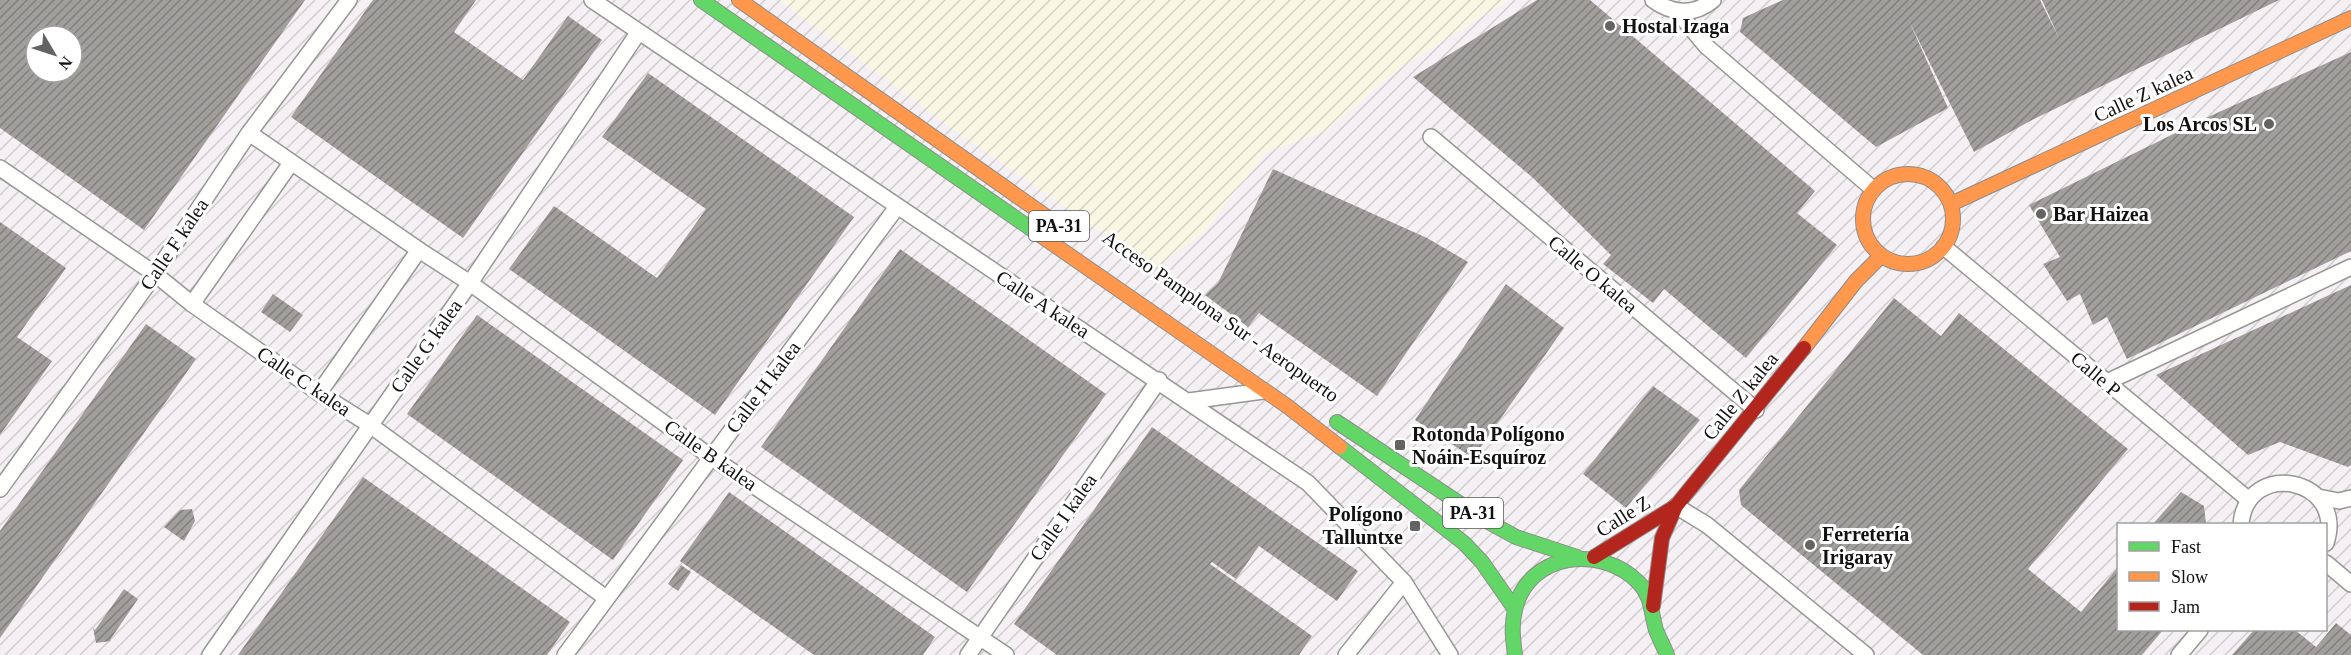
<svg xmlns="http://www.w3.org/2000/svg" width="2351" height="655" font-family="Georgia,serif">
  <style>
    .industrial { fill: url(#industrial-furrows); fill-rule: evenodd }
    .farmland { fill: url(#farmland-furrows) }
    .building { fill: url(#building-hatch); fill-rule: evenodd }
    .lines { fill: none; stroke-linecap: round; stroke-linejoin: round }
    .street-casing { stroke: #979795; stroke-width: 18 }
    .fast-casing { stroke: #8e8d8b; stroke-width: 16 }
    .slow-casing { stroke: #8e8d8b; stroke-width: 16 }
    .jam-casing { stroke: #8e8d8b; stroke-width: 16 }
    .street { stroke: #fffffe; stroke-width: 15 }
    .fast { stroke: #63d668; stroke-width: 14 }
    .slow { stroke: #ff974d; stroke-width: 14 }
    .jam { stroke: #b3261e; stroke-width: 14 }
    .poi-dot { fill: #646362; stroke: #fff; stroke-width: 2 }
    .labels { text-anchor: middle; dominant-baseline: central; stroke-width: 6; stroke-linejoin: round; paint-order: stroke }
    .shield { fill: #fff; stroke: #585858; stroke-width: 1.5 }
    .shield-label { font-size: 18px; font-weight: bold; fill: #111 }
    .poi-label { font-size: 20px; font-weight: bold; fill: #111; stroke: #fff; text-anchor: start }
    .street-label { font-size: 20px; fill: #111; stroke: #fff }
  </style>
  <defs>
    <pattern id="industrial-furrows" width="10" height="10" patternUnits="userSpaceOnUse" patternTransform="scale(1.5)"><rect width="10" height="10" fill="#f5f0f3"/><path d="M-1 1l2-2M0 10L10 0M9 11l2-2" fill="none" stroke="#d1cdcf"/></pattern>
    <pattern id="farmland-furrows" width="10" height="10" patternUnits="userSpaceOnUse" patternTransform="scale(1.5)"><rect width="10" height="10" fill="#f9f7e4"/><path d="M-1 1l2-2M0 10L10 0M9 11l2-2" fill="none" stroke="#d4d3c3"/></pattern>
    <pattern id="building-hatch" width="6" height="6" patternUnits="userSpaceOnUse" patternTransform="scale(1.5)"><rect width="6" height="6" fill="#a19f9c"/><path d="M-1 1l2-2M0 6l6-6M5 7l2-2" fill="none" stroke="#82807e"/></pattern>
  </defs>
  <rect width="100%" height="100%" fill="#fdfcf7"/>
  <path class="industrial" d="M0,0h781l423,232 62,-80 60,-21 74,-63 108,-68h843v655h-2351zM36,36h36v36h-36zM2118,524h208v106h-208z"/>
  <path class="farmland" d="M779,0h729l-108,68 -74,63 -60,21 -62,80 -50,37 -204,-142z"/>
  <g class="building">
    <path d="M0,0h305l-161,230 -144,-102zM36,36h36v36h-36z"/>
    <path d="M373,0h103l-22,32 69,48 45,-64 34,24 -139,198 -172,-121z"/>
    <path d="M1537,0h53l225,191 -18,22 40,32 -91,113 -82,-69 -11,14 -50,-39 8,-9 -79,-78 -119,-100z"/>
    <path d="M1783,0h257l19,38 -17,-38h237l-247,120 -58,32 -65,-131 39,87 -72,39 -136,-115 3,-14z"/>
    <path d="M2351,52v199l-224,108 -20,-42 -14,8 -13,-31 -13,7 -24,-37 17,-7 -31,-52 179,-88z"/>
    <path d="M648,73l206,144 -139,198 -206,-146 45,-63 103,72 49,-69 -104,-72z"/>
    <path d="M1273,169l154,69 41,24 -91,134 -118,-83 -11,14 -43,-32 13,-12z"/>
    <path d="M0,222l66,46 -49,69 35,24 -52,74z"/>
    <path d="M900,249l206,145 -139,198 -206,-145z"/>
    <path d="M1506,284l58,44 -91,130 -58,-38z"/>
    <path d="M2351,285v180l-3,2 -68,-25 -32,13 -92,-80z"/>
    <path d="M273,294l30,21 -13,17 -29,-20z"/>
    <path d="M1894,298l47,38 18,-23 169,136 -100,120 53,43 37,-45v63h45l-21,25h-219l-182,-150 -2,-15z"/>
    <path d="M477,315l206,145 -70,100 -206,-146z"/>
    <path d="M146,324l50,35 -196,279v-107z"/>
    <path d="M1653,386l47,34 -74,88 -43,-34z"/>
    <path d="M1152,427l206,144 -21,30 -78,-55 -23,33 -24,-17 -2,2 102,72 -13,19h-242l-43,-31z"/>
    <path d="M363,477l207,145 -23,33h-309z"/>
    <path d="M729,492l206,145 -12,18h-109l-134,-94z"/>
    <path d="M2181,492l23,14 2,18h-53z"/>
    <path d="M192,509l3,12 -11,20 -20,-14 16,-17z"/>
    <path d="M681,565l10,7 -13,19 -10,-7z"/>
    <path d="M124,589l14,10 -28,41 1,1 -15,2 -3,-15 2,2z"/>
    <path d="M2336,623l15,12v20h-119l22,-25h41l21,17z"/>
  </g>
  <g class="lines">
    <g class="street-casing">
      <g id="street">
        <path d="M592,0l716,483 96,99 46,73"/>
        <path d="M1653,0c19,14 41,16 60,0"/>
        <path d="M1678,12l28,34 167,143"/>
        <path d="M249,133l170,117 51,33 241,174 295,198"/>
        <path d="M1431,137l325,273"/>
        <path d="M0,168l155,106 37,30 127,89 51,32 236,173"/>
        <path d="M1944,247l305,253"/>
        <path d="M192,304l99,-141"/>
        <path d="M2107,382l244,-115"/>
        <path d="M319,393l100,-143"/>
        <path d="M1189,401l74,-10"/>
        <path d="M0,489l155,-215 94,-141 100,-133"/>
        <path d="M2318,497l21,4 12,-3"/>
        <path d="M1676,506l31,19 159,130"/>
        <path d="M2241,524c6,-66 106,-46 85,19"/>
        <path d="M2326,563l25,21"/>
        <path d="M210,655l260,-372 168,-250"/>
        <path d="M565,655l332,-448"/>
        <path d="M968,655l191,-275"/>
        <path d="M1346,655l58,-73"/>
        <path d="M2179,655l21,-25"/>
      </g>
    </g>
    <g class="fast-casing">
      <g id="fast">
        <path d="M701,0l339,235"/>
        <path d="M1337,422l146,97 33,18 61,20"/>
        <path d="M1340,447l124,96 18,19 32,46"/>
        <path d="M1515,655c-2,-16 -4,-29 0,-45 13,-58 87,-66 124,-27 13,13 12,31 17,47 3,8 8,17 11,25"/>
      </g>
    </g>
    <g class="slow-casing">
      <g id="slow">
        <path d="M739,0l315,222"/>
        <circle cx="1908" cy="219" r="45"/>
        <path d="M1951,204l400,-186"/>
        <path d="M1040,235l247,171 53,41"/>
        <path d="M1804,348l52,-67 25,-25"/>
      </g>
    </g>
    <g class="jam-casing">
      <g id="jam">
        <path d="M1594,557l82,-51"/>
        <path d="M1653,606l9,-68 14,-32 128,-158"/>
      </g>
    </g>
    <use href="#street" class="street"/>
    <use href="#fast" class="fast"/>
    <use href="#slow" class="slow"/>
    <use href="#jam" class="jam"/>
  </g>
  <g class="poi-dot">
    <circle cx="1610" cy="26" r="6"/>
    <circle cx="2269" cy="124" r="6"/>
    <circle cx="2041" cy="214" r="6"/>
    <rect x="1394" y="439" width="12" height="12" rx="3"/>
    <rect x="1409" y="520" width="12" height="12" rx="3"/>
    <circle cx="1810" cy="545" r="6"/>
  </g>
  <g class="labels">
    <g class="shield">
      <rect x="1029" y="211" width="60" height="30" rx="4.5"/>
      <rect x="1443" y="498" width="60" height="30" rx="4.5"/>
    </g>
    <g class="shield-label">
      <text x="1059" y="226">PA-31</text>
      <text x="1473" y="513">PA-31</text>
    </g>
    <g class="poi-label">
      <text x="1622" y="26">Hostal Izaga</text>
      <text x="2257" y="124" text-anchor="end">Los Arcos SL</text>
      <text x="2053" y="214">Bar Haizea</text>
      <text x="1412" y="434">Rotonda Polígono<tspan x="1412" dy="23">Noáin-Esquíroz</tspan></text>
      <text x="1403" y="514" text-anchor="end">Polígono<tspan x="1403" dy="23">Talluntxe</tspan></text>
      <text x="1822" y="534">Ferretería<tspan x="1822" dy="23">Irigaray</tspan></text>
    </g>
    <g class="street-label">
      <text transform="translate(2143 94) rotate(-25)">Calle Z kalea</text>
      <text transform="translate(174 244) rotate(-56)">Calle F kalea</text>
      <text transform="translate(1593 274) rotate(40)">Calle O kalea</text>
      <text transform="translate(1043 304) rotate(33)">Calle A kalea</text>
      <text transform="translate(1221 316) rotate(35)">Acceso Pamplona Sur - Aeropuerto</text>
      <text transform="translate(426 346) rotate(-55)">Calle G kalea</text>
      <text transform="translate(2096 374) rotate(40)">Calle P</text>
      <text transform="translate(304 381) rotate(34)">Calle C kalea</text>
      <text transform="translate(763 387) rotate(-53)">Calle H kalea</text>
      <text transform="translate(1740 396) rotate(-51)">Calle Z kalea</text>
      <text transform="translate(711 455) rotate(35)">Calle B kalea</text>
      <text transform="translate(1623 516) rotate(-32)">Calle Z</text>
      <text transform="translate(1063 517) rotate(-55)">Calle I kalea</text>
    </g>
  </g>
  <rect x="2117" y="523" width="210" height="108" fill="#ffffff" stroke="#a0a0a0" stroke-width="1.5"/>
  <rect x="2129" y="542" width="30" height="9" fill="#63d668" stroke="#a0a0a0" stroke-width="1.5"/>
  <text x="2171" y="553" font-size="18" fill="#111111">Fast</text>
  <rect x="2129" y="572" width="30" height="9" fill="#ff974d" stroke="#a0a0a0" stroke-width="1.5"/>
  <text x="2171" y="583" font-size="18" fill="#111111">Slow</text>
  <rect x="2129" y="602" width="30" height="9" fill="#b3261e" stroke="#a0a0a0" stroke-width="1.5"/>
  <text x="2171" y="613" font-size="18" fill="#111111">Jam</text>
  <g transform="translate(54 54) rotate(129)"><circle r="28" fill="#ffffff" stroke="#a0a0a0" stroke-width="1.5"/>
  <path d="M0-4.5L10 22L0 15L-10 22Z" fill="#646362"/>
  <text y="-9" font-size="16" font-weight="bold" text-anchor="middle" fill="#111111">N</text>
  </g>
</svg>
